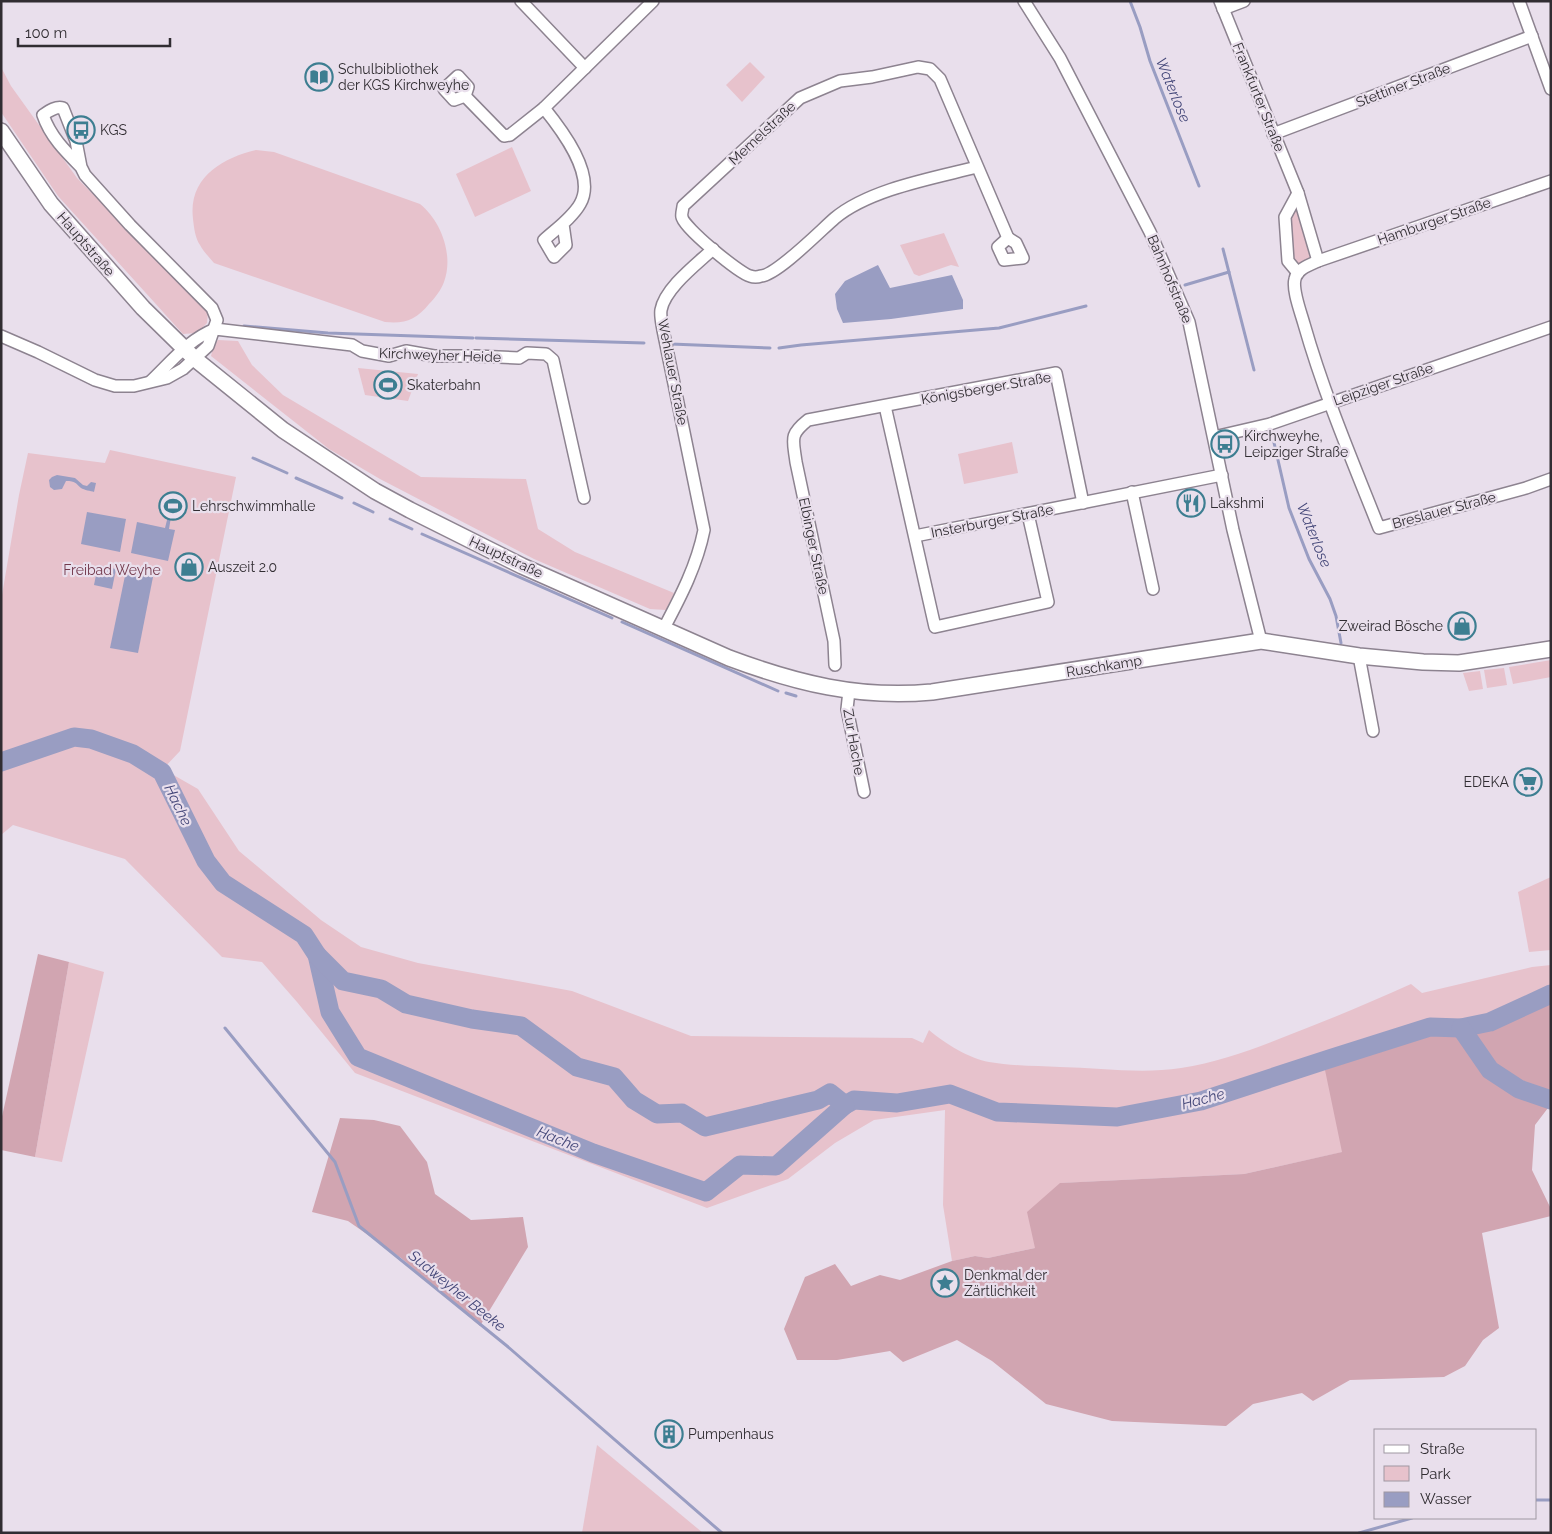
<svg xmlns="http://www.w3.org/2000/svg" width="1552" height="1534" font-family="Raleway,sans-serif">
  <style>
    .green { fill: #e7c2cc }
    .forest { fill: #d1a5b1 }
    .water { fill: #999dc2 }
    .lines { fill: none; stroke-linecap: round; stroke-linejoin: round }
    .stream { stroke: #999dc2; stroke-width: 3 }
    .river { stroke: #999dc2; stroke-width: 19 }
    .minor-casing { stroke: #8d8390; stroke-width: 14 }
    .secondary-casing { stroke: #8d8390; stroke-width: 18 }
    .minor { stroke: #fff; stroke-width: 11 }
    .secondary { stroke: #fff; stroke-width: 15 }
    .labels { text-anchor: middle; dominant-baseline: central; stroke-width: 4.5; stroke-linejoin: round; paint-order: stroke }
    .poi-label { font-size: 14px; fill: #312d32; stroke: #e9dfec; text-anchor: start }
    .street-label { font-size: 14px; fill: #312d32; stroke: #e9dfec }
    .park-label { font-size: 14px; fill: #733a4d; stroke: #e9dfec }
    .water-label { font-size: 15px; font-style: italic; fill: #434678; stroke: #e9dfec }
  </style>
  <rect width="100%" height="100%" fill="#e9dfec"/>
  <g class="green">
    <path d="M750,62l15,15 -23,25 -16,-17z"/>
    <path d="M1,67l10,19 66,92 131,134 -1,11 -10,10 -14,1 -125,-138 -57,-84z"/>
    <path d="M512,147l19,44 -56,26 -19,-43z"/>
    <path d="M256,150l18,2 146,52c21,17 34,51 24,78 -3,8 -9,16 -15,22 -13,16 -24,20 -44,18l-171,-59c-5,-6 -11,-12 -14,-18 -5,-7 -6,-18 -7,-26 -5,-41 29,-61 63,-69z"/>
    <path d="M1298,200l17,58 -18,10 -6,-8 -2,-43z"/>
    <path d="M944,233l15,34 -8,-2 -32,11 -5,-2 -14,-29z"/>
    <path d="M218,340l20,1 14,24 31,30 138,82 105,2 12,50 37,23 99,41 -8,17 -16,-1 -116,-50 -154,-80 -51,-30 -118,-93 2,-9z"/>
    <path d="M358,368l60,6 -10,27 -43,-6z"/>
    <path d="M1012,442l6,31 -54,11 -6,-30z"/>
    <path d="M110,450l126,27 -56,274 -17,18 35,20 41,62 82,69 40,27 57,16 154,28 119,45 221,2 11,5 6,-13c15,13 41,29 60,32 23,4 48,4 71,5 40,1 82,7 121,1 38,-6 73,-19 108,-33 42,-16 82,-33 122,-51l11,9 110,-26 19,-2v32l-60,27 -84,14 -64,114 -99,22 -183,9 -26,65 -47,10 -13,-2 -23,5 -9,-56 2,-95 -71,10 -39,23 -47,36 -81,29 -352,-135 -58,-71 -35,-40 -40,-5 -97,-98 -112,-34 -12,10v-234l18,-106 9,-42 77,10z"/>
    <path d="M1551,660v17l-38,7 -4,-17z"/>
    <path d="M1504,668l3,17 -20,3 -3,-18z"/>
    <path d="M1480,671l3,18 -14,2 -6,-18z"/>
    <path d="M1551,877v73l-22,2 -11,-60z"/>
    <path d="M69,962l35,10 -42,190 -27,-5z"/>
    <path d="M597,1445l106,88h-121z"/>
  </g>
  <g class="forest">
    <path d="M38,954l31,8 -34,195 -34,-7v-29z"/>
    <path d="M1551,997v107l-16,21 -3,45 19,39v7l-69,17 17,95 -16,12 -18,26 -21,11 -94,3 -37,21 -11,-8 -49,11 -27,22 -114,-5 -66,-17 -54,-43 -35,-21 -54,22 -13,-11 -53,9h-40l-13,-31 21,-52 30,-13 16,22 29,-11 20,5 52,-19 23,-5 13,2 47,-10 -8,-36 33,-29 184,-9 98,-22 -17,-82 82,-32 84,-14z"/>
    <path d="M340,1118l34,2 26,6 27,36 8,32 36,26 52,-3 5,30 -48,79 -79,-68 -53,-37 -36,-9z"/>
  </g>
  <g class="water">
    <path d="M878,265l12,23 62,-13 11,25v9l-72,10 -48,4 -6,-14 -2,-15 10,-13z"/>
    <path d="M57,475l18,3 8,7 4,1 4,-4 5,1 -2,9c-3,-1 -10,-2 -13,-4 -6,-5 -5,-7 -15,-7l-4,8 -8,1 -4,-3 -1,-7 3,-3z"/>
    <path d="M165,496l19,4 -3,15 -19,-4z"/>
    <path d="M87,512l39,7 -6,33 -39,-8z"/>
    <path d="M168,516l3,1 -2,12 6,1 -7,31 -37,-8 6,-31 28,6z"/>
    <path d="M98,565l18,4 -4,20 -18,-4z"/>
    <path d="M126,571l27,6 -15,76 -28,-5z"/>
  </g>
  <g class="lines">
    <g class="stream">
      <path d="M1130,1l10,26 10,34 49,125"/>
      <path d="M1223,249l31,121"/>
      <path d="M1185,285l44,-13"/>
      <path d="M244,326l84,7 145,5"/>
      <path d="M476,338l168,5"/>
      <path d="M671,344l99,4"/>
      <path d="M779,348l22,-3 198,-17 87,-22"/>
      <path d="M1272,434l17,74 20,51 21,40 6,17 5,27"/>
      <path d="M253,458l34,15"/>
      <path d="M296,478l46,20"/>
      <path d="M354,503l19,9"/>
      <path d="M390,519l22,10"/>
      <path d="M422,534l190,84"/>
      <path d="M622,622l156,69"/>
      <path d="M786,693l10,3"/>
      <path d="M225,1028l110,134 24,64 148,120 215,187"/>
      <path d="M1536,1500h15"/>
      <path d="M1359,1533l53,-15"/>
    </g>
    <g class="river">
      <path d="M1,762l73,-25 17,2 42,15 29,18 44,89 17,22 81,52 13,20 13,57 28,45 235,96 113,39 34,-27 36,1 69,-61 9,-5 43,3 53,-9 47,18 120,5 84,-16 128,-42 101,-32 31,1 29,-6 61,-28"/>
      <path d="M317,955l26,26 38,8 25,15 66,15 49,7 56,41 37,10 20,23 23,14 25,-1 23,14 113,-27 12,-7 15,12"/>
      <path d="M1461,1028l29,42 29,19 32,11"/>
    </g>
    <g class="minor-casing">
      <g id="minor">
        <path d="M521,1l64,67"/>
        <path d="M1024,1l36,57 90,174 39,90 44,208 28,111"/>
        <path d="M1220,1l78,192 20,68"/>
        <path d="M1519,1l32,88"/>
        <path d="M1223,9l21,-8"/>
        <path d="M458,76l10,11 -3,9 -11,4 -10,-11z"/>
        <path d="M465,96l39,40 6,-1 34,-27 109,-107"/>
        <path d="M544,108c17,21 53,67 36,96 -8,14 -24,25 -36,36l10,17 12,-12 -3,-21"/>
        <path d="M1273,134l259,-98"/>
        <path d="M977,167c-43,11 -107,22 -142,51 -14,12 -58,57 -74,58 -3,1 -8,1 -11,0 -11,-3 -67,-49 -68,-59 -1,-3 1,-8 1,-11l117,-108 40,-17 32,-4 46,-10 12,2 10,10 68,159"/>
        <path d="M1551,181l-233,80c-9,4 -21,8 -23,18 -3,11 6,34 9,45 20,70 48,136 75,204l147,-40 25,-9"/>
        <path d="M1008,238l8,5 7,15 -19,2 -6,-13z"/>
        <path d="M1298,273l-10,-12 -3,-44 13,-24"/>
        <path d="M1,336l37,16 57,28 20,6h19l33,-8 16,-9 25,-23 9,-26 -5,-12 -82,-83 -45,-50 -4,-8 -5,-26 -13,-33c-7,-2 -14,3 -20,7 7,21 22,36 38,52"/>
        <path d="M151,381c21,-20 37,-41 64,-52l137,16 10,6 27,5 17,-5 28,5h42l43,2 8,-5 19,1 7,6 31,138"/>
        <path d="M885,406l50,221 113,-25 -20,-88"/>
        <path d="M1214,437l56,-13 281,-97"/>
        <path d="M1132,492l21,97"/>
        <path d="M915,536l307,-61"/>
        <path d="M664,628c17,-32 33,-63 40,-98l-41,-200c-1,-6 -3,-14 -2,-20 4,-22 36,-46 52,-61"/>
        <path d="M1359,656l14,75"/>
        <path d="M835,665l-1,-24 -38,-179c-3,-23 -7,-27 12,-42l248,-47 27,130"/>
        <path d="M849,691l-2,18 17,83"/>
      </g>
    </g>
    <g class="secondary-casing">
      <path id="secondary" d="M1,131l50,73 92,104 52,51 88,71 92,61 35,19 112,56 207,92c67,25 130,41 203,34l329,-51 98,15 64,6 36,1 92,-14"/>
    </g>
    <use href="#minor" class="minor"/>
    <use href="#secondary" class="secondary"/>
  </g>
  <defs>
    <g id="library-ring" transform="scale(1.4375)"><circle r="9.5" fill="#e9dfec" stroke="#3d7e91" stroke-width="1.5"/><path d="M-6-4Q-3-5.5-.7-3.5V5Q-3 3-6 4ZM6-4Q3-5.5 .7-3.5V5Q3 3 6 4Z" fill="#3d7e91"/></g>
    <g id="bus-ring" transform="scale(1.4375)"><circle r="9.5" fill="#e9dfec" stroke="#3d7e91" stroke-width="1.5"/><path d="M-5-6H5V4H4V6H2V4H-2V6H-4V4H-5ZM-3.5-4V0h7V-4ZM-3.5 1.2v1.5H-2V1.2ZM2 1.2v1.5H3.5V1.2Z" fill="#3d7e91"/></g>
    <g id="stadium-ring" transform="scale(1.4375)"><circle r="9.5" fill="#e9dfec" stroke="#3d7e91" stroke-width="1.5"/><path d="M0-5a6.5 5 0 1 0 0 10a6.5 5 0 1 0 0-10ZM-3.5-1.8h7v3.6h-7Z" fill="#3d7e91"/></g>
    <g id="restaurant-ring" transform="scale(1.4375)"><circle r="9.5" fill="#e9dfec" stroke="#3d7e91" stroke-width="1.5"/><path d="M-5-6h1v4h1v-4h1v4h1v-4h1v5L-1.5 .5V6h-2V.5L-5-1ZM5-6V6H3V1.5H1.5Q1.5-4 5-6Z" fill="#3d7e91"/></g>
    <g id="shop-ring" transform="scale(1.4375)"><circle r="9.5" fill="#e9dfec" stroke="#3d7e91" stroke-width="1.5"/><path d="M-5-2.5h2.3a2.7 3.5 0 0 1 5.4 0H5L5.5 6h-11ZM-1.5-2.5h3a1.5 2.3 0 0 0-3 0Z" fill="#3d7e91"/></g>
    <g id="supermarket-ring" transform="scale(1.4375)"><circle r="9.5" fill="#e9dfec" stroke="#3d7e91" stroke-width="1.5"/><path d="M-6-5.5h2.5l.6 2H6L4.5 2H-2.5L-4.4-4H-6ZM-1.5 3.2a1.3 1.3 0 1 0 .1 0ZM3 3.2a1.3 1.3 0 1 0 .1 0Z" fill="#3d7e91"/></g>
    <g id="sight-ring" transform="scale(1.4375)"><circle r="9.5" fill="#e9dfec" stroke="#3d7e91" stroke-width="1.5"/><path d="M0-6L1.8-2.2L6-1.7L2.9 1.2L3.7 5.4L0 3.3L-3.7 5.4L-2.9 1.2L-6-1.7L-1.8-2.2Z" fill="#3d7e91"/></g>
    <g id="building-ring" transform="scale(1.4375)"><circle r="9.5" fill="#e9dfec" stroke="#3d7e91" stroke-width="1.5"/><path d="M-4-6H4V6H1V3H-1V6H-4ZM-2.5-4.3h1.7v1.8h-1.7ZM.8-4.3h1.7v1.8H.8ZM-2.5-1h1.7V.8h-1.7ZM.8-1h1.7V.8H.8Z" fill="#3d7e91"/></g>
  </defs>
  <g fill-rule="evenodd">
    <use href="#library-ring" x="319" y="77"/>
    <use href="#bus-ring" x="81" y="130"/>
    <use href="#stadium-ring" x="388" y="385"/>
    <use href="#bus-ring" x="1225" y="444"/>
    <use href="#restaurant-ring" x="1191" y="503"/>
    <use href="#stadium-ring" x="173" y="506"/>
    <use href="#shop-ring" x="189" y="567"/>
    <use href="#shop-ring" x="1462" y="626"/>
    <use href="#supermarket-ring" x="1528" y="782"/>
    <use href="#sight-ring" x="945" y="1283"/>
    <use href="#building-ring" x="669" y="1434"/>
  </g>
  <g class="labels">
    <g class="poi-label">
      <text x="338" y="69">Schulbibliothek<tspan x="338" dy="16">der KGS Kirchweyhe</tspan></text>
      <text x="100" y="130">KGS</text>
      <text x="407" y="385">Skaterbahn</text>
      <text x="1244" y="436">Kirchweyhe,<tspan x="1244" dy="16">Leipziger Straße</tspan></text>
      <text x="1210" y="503">Lakshmi</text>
      <text x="192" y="506">Lehrschwimmhalle</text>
      <text x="208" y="567">Auszeit 2.0</text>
      <text x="1443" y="626" text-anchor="end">Zweirad Bösche</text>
      <text x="1509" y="782" text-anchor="end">EDEKA</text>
      <text x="964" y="1275">Denkmal der<tspan x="964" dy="16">Zärtlichkeit</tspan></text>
      <text x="688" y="1434">Pumpenhaus</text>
    </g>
    <g class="street-label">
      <text transform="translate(1403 85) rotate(-21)">Stettiner Straße</text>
      <text transform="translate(1259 97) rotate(68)">Frankfurter Straße</text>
      <text transform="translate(762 133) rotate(-43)">Memelstraße</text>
      <text transform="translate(1434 221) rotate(-19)">Hamburger Straße</text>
      <text transform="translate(86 244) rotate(49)">Hauptstraße</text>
      <text transform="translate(1170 279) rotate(67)">Bahnhofstraße</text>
      <text transform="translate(440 355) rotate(2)">Kirchweyher Heide</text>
      <text transform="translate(673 372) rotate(79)">Wehlauer Straße</text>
      <text transform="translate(1383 384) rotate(-19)">Leipziger Straße</text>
      <text transform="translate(986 388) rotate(-10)">Königsberger Straße</text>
      <text transform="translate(1444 510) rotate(-15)">Breslauer Straße</text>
      <text transform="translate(992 521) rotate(-11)">Insterburger Straße</text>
      <text transform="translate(814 546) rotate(78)">Elbinger Straße</text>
      <text transform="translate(506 557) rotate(25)">Hauptstraße</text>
      <text transform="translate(1104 666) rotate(-9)">Ruschkamp</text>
      <text transform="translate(854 742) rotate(80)">Zur Hache</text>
    </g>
    <g class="park-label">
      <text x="112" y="570">Freibad Weyhe</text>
    </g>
    <g class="water-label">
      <text transform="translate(1173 90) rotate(68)">Waterlose</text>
      <text transform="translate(1314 535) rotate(68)">Waterlose</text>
      <text transform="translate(178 805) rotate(64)">Hache</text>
      <text transform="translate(1203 1099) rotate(-15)">Hache</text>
      <text transform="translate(558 1139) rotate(22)">Hache</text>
      <text transform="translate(457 1291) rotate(39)">Sudweyher Beeke</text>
    </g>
  </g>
  <rect width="1552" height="1534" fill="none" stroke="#312d32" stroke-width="5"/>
  <rect x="1374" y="1429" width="162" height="90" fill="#e9dfec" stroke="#9f98a2"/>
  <rect x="1384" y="1445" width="25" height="8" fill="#ffffff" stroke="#9f98a2"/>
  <text x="1420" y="1454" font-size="15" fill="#312d32">Straße</text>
  <rect x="1384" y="1466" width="25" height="15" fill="#e7c2cc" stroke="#9f98a2"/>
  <text x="1420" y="1479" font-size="15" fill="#312d32">Park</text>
  <rect x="1384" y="1492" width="25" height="15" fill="#999dc2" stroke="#9f98a2"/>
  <text x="1420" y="1504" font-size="15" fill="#312d32">Wasser</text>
  <path d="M18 38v8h152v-8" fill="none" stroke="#312d32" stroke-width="2.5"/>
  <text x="25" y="38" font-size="15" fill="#312d32" stroke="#e9dfec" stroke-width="4" paint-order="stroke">100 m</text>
</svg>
